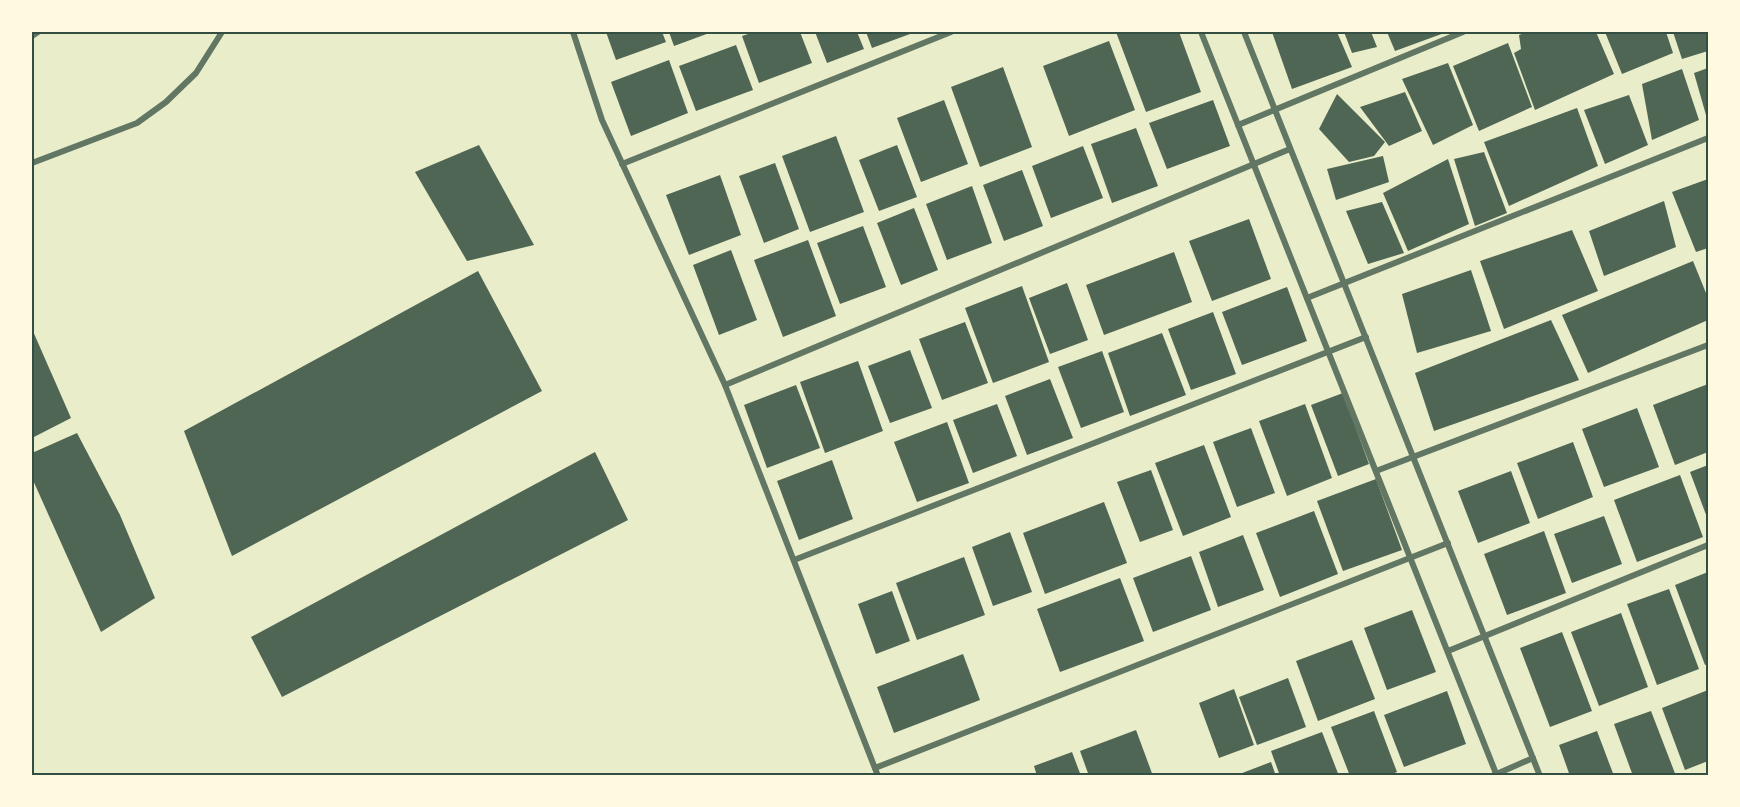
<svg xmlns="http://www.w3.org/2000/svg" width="1740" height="807" font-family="Montserrat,sans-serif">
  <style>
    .building { fill: #4f6655 }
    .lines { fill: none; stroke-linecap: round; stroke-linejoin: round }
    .minor { stroke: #617663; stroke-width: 6 }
    .neatline { fill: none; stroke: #344e41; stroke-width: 2 }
  </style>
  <rect width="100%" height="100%" fill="#e9edc9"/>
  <g class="building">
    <path d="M606,32h56l4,10 -50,18z"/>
    <path d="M669,32h43l-38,14z"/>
    <path d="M754,32h46l12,31 -53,20 -17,-47z"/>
    <path d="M815,32h42l7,17 -37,14z"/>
    <path d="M866,32h43l1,2 -38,14z"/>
    <path d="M1116,32h63l22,60 -55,20z"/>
    <path d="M1272,32h65l15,35 -60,22z"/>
    <path d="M1344,32h27l6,15 -25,6z"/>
    <path d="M1387,32h60l-52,19z"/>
    <path d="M1527,32h69l18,42 -79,36 -21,-57 7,-4 -2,-14z"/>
    <path d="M1605,32h61l7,21 -51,21z"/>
    <path d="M1673,32h35v19l-26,8z"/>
    <path d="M1109,41l26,69 -66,26 -26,-70z"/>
    <path d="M1508,43l24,64 -53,24 -26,-65z"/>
    <path d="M736,45l17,45 -57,21 -17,-45z"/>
    <path d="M669,60l19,53 -57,23 -20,-54z"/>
    <path d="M1448,63l25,62 -40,20 -31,-66z"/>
    <path d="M1003,67l29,80 -52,20 -29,-80z"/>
    <path d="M1708,68v54l-14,-49z"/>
    <path d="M1682,69l17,51 -47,20 -10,-56z"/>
    <path d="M1405,92l17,39 -33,15 -29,-39z"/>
    <path d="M1337,94l48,48 -11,14 -25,6 -30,-33z"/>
    <path d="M1629,95l19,50 -43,19 -21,-54z"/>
    <path d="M944,100l24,64 -47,18 -24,-64z"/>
    <path d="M1213,100l17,46 -63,23 -18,-46z"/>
    <path d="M1577,108l21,58 -89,40 -25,-64z"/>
    <path d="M1136,128l22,58 -46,17 -21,-59z"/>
    <path d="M836,136l28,76 -54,20 -28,-76z"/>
    <path d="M479,145l55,100 -67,16 -52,-89z"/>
    <path d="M897,145l20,52 -38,14 -20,-51z"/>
    <path d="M1083,146l20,52 -52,20 -19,-52z"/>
    <path d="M1484,152l23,61 -32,13 -21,-67z"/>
    <path d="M1383,156l6,26 -53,18 -9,-31z"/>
    <path d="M1448,159l21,65 -61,27 -25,-58z"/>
    <path d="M775,163l24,66 -35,14 -25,-67z"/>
    <path d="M1022,170l21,56 -39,15 -21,-56z"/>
    <path d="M720,175l21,60 -52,20 -23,-60z"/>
    <path d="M1708,179v69l-12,4 -24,-60z"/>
    <path d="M972,186l20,57 -45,17 -21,-56z"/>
    <path d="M1664,201l12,46 -72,29 -15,-45z"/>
    <path d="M1382,202l22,51 -36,11 -22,-53z"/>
    <path d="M914,208l24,62 -37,15 -24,-62z"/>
    <path d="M1249,219l22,60 -59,22 -23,-60z"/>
    <path d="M863,226l23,61 -46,17 -23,-61z"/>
    <path d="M1572,230l26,61 -94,38 -24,-68z"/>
    <path d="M808,240l28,76 -53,21 -29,-77z"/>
    <path d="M731,250l26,70 -38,15 -26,-70z"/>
    <path d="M1174,252l18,50 -88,33 -18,-50z"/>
    <path d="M1693,261l15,37v22l-120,53 -26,-58z"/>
    <path d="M1471,270l20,61 -74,22 -15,-59z"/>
    <path d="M478,271l64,120 -310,165 -48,-125z"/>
    <path d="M1067,283l21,57 -38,14 -21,-56z"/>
    <path d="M1022,286l27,76 -56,21 -28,-75z"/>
    <path d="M1287,287l20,54 -65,24 -20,-53z"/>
    <path d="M1213,312l23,62 -45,16 -23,-61z"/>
    <path d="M1551,320l28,60 -145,51 -19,-58z"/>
    <path d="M965,322l23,61 -46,17 -23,-61z"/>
    <path d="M32,329l39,89 -39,20z"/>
    <path d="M1162,333l24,62 -56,21 -22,-63z"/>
    <path d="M910,350l22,58 -42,15 -22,-57z"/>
    <path d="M1102,351l22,61 -43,16 -23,-61z"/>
    <path d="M858,361l25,70 -58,22 -25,-71z"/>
    <path d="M1050,379l23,59 -46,17 -22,-59z"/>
    <path d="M1708,384v68l-33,13 -22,-60z"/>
    <path d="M796,385l24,63 -53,20 -23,-63z"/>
    <path d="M1343,393l26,71 -31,12 -27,-71z"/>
    <path d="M997,404l20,52 -44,17 -20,-53z"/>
    <path d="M1305,404l27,74 -45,18 -28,-75z"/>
    <path d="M1637,408l22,59 -55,20 -22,-58z"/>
    <path d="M947,422l22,61 -52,19 -23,-60z"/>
    <path d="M1251,428l24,65 -38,14 -24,-65z"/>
    <path d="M77,433l43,82 35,83 -54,34 -69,-154v-25z"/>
    <path d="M1573,442l20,55 -55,22 -21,-56z"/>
    <path d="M1204,445l27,72 -48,19 -28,-73z"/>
    <path d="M595,452l33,68 -346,177 -31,-60z"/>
    <path d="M832,460l21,59 -54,21 -22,-59z"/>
    <path d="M1708,465v55l-18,-48z"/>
    <path d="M1151,470l22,60 -33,12 -23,-60z"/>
    <path d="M1511,471l19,52 -52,20 -20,-52z"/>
    <path d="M1680,475l23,62 -66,25 -23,-62z"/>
    <path d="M1376,479l26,71 -59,21 -26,-70z"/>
    <path d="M1104,502l23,61 -82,31 -22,-61z"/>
    <path d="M1314,511l24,63 -58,23 -24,-64z"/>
    <path d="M1604,516l18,48 -50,19 -18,-49z"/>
    <path d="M1544,531l22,62 -59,22 -23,-61z"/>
    <path d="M1010,532l22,60 -39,14 -21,-59z"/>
    <path d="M1243,535l21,55 -46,17 -19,-55z"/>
    <path d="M1191,556l20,54 -58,22 -20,-54z"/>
    <path d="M964,557l21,58 -68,25 -21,-57z"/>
    <path d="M1708,572v92l-3,1 -30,-80z"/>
    <path d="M1120,578l24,63 -84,31 -23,-63z"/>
    <path d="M1669,589l30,80 -42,16 -30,-81z"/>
    <path d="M892,591l18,50 -34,13 -18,-50z"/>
    <path d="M1412,610l24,62 -49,18 -23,-62z"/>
    <path d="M1621,613l27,74 -49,19 -28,-74z"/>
    <path d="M1562,632l30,79 -42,16 -30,-79z"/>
    <path d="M1352,640l23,59 -57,22 -22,-60z"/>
    <path d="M963,654l17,46 -86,33 -17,-46z"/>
    <path d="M1288,678l18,49 -49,18 -18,-48z"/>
    <path d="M1234,689l20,56 -35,13 -20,-55z"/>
    <path d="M1708,690v71l-23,9 -23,-62z"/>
    <path d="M1447,691l19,53 -62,23 -20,-52z"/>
    <path d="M1374,711l23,61 -10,4h-37l-19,-49z"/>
    <path d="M1651,711l25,65h-43l-19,-52z"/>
    <path d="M1136,730l17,46h-64l-9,-25z"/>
    <path d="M1597,731l17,45h-44l-11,-31z"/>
    <path d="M1322,732l17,44h-59l-9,-25z"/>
    <path d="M1072,752l9,24h-44l-3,-10z"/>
    <path d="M1271,762l5,14h-39v-1z"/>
  </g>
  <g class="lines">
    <g class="minor">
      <path d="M573,32l29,88 123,265 153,391"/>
      <path d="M1201,32l296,744"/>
      <path d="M1244,32l296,744"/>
      <path d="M32,36l6,-4"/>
      <path d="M1238,125l225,-93"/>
      <path d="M32,163l105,-40 29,-21 30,-29 26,-41"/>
      <path d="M622,164l329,-132"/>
      <path d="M1307,298l401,-160"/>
      <path d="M725,385l565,-236"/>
      <path d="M1376,471l332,-126"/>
      <path d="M794,560l572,-223"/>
      <path d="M1448,651l260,-106"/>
      <path d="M875,768l573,-225"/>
      <path d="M1492,776l41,-18"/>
    </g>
  </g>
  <rect width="1740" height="807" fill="none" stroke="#fefae0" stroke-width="66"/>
  <rect x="33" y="33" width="1674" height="741" class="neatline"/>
</svg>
